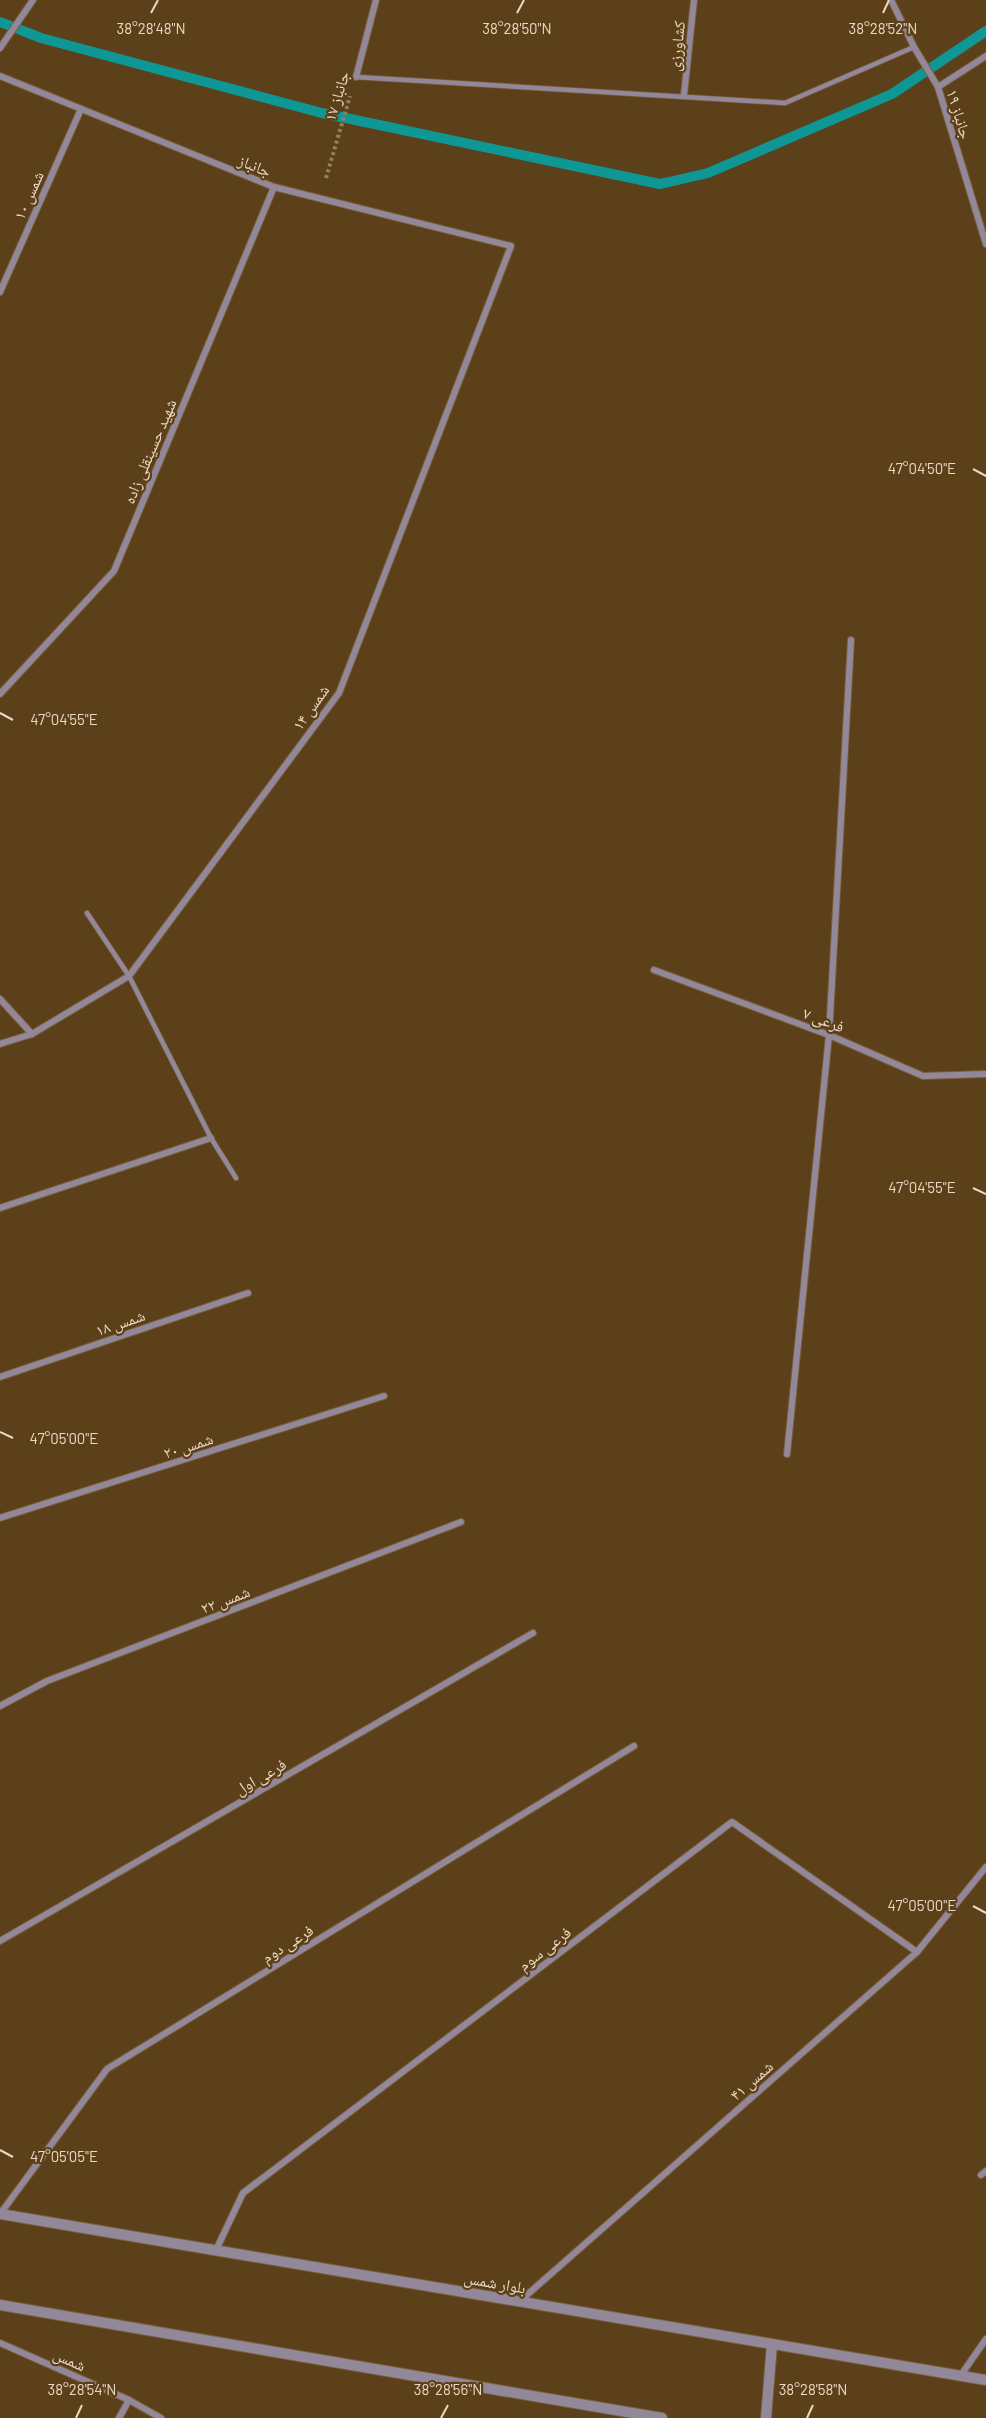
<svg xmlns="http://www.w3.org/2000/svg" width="986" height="2418" font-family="Barlow,'Noto Naskh Arabic',sans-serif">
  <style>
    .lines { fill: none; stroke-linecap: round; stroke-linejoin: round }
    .stream { stroke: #0f9795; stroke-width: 10 }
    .service-casing { stroke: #785e3b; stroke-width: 6 }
    .minor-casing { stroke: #785e3b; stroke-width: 8 }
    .tertiary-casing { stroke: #785e3b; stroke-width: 12 }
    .path { stroke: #967e5f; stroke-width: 4; stroke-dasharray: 3 3; stroke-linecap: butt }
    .service { stroke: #93879a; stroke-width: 4.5 }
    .minor { stroke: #93879a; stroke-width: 6 }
    .tertiary { stroke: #93879a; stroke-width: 10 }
    .ticks { fill: none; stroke: #e9d8c3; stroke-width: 2 }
    .labels { text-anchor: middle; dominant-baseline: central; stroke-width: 4.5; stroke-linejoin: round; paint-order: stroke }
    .street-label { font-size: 16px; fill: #e9d8c3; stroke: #5c4019 }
    .ticks-label { font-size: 15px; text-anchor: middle; fill: #e9d8c3; stroke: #5c4019; stroke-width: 4.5; stroke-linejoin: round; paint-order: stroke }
  </style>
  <rect width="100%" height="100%" fill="#5c4019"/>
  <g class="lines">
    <path class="stream" d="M0,22l41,16 281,75 338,71 48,-11 184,-79 94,-63"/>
    <g class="service-casing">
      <g id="service">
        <path d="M356,77l429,26 129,-56"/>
        <path d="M87,913l42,63 82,162 25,40"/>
      </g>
    </g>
    <g class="minor-casing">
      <g id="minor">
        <path d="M891,0l23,47 24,40 48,157"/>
        <path d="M0,48l33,-48"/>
        <path d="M0,76l274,111 237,59 -172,447 -210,283 -97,58 -32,10"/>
        <path d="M356,77l20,-77"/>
        <path d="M938,87l48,-31"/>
        <path d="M684,95l10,-95"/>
        <path d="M0,292l81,-183"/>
        <path d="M0,694l114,-123 160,-384"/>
        <path d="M654,970l175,65 94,41 63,-2"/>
        <path d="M0,999l32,35"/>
        <path d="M0,1208l211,-70"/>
        <path d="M0,1377l248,-84"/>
        <path d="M787,1454l42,-419 22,-395"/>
        <path d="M0,1518l384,-122"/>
        <path d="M0,1706l47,-25 414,-159"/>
        <path d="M0,1941l533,-308"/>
        <path d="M981,2175l5,-4"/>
        <path d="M0,2214l107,-145 527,-323"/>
        <path d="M216,2250l27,-57 489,-371 185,130"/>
        <path d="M520,2301l397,-349 69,-85"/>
        <path d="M0,2343l129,57 32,18"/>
        <path d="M961,2375l25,-36"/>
        <path d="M119,2418l10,-18"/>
      </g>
    </g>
    <g class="tertiary-casing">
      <g id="tertiary">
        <path d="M0,2214l986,166"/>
        <path d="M0,2305l662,113"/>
        <path d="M766,2418l6,-74"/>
      </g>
    </g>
    <path class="path" d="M326,178l24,-82"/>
    <use href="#service" class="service"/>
    <use href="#minor" class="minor"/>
    <use href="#tertiary" class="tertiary"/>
  </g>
  <path class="ticks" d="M151,13l7,-13M517,13l7,-13M883,13l6,-13M973,469l13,7M0,713l13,7M973,1188l13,6M0,1432l13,6M973,1906l13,7M0,2150l13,7M76,2418l6,-13M441,2418l7,-13M807,2418l6,-13"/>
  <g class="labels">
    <g class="street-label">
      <text transform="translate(676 46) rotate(-84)">کشاورزی</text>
      <text transform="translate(336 96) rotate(-73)">جانباز ۱۷</text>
      <text transform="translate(960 114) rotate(73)">جانباز ۱۹</text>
      <text transform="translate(255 165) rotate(22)">جانباز</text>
      <text transform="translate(28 195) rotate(-66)">شمس ۱۰</text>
      <text transform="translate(149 451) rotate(-67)">شهید حسینقلی زاده</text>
      <text transform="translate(310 707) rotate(-55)">شمس ۱۴</text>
      <text transform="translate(824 1019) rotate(21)">فرعی ۷</text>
      <text transform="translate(120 1322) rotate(-19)">شمس ۱۸</text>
      <text transform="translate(188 1445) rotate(-18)">شمس ۲۰</text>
      <text transform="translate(225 1599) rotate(-21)">شمس ۲۲</text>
      <text transform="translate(260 1776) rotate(-30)">فرعی اول</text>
      <text transform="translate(287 1943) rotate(-32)">فرعی دوم</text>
      <text transform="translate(544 1948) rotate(-37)">فرعی سوم</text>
      <text transform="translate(751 2080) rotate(-41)">شمس ۴۱</text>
      <text transform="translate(495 2282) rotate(10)">بلوار شمس</text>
      <text transform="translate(70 2359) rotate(24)">شمس</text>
    </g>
  </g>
  <g class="ticks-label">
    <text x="151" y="34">38°28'48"N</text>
    <text x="517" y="34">38°28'50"N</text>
    <text x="883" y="34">38°28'52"N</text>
    <text x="922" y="474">47°04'50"E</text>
    <text x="64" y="725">47°04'55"E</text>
    <text x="922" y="1193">47°04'55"E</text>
    <text x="64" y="1444">47°05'00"E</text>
    <text x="922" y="1911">47°05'00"E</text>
    <text x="64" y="2162">47°05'05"E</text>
    <text x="82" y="2395">38°28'54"N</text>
    <text x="448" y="2395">38°28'56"N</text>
    <text x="813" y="2395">38°28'58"N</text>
  </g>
</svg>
